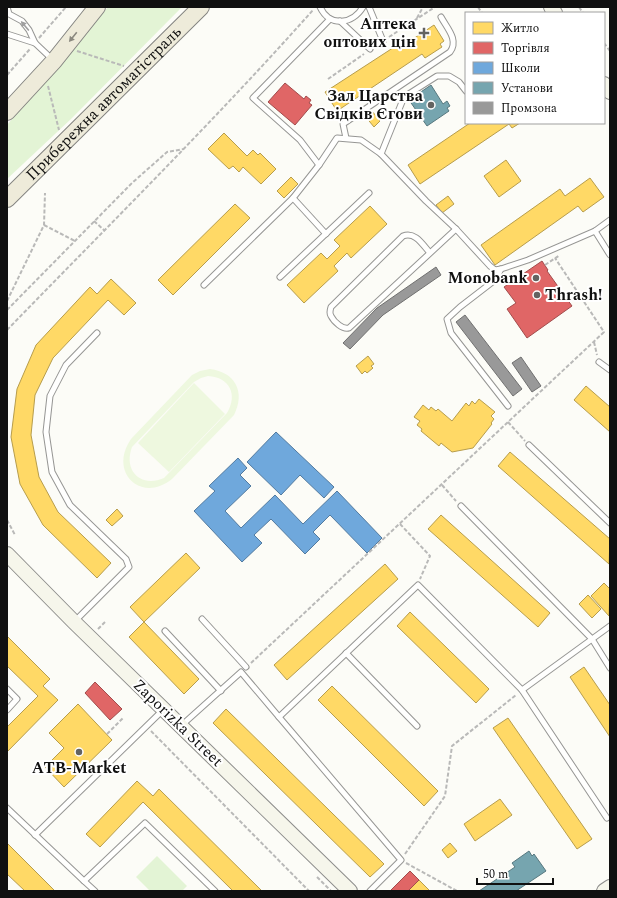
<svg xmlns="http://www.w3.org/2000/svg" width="617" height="898" font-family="Spectral,serif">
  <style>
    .green { fill: #e3f4d5 }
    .pitch { fill: #eef8df; fill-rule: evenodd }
    .homes { fill: #ffd966; stroke: #b79d4c }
    .shops { fill: #e06666; stroke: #a24c4c }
    .schools { fill: #6fa8dc; stroke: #527a9f }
    .public { fill: #76a5af; stroke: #57787f }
    .industry { fill: #999; stroke: #707070 }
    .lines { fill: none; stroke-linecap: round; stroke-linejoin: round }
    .lane-casing { stroke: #969694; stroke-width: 7 }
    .secondary-casing { stroke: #8d8d8b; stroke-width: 16 }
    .primary-casing { stroke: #848481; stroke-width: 18 }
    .path { stroke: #b9b9b8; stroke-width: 2; stroke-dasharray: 4 2; stroke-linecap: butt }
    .lane { stroke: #fffffe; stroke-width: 5 }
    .secondary { stroke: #f6f6eb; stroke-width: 14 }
    .primary { stroke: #eeebda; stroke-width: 16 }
    .oneway { fill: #9f9f9f }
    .oneway2 { fill: #8a887f }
    .poi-dot { fill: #636361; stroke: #fff; stroke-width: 1.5 }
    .labels { text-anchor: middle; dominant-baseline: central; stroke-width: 4; stroke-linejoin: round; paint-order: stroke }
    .poi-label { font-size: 16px; font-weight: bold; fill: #101010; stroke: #fff; text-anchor: end }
    .street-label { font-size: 16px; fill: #101010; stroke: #fff }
  </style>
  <rect width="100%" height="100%" fill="#fcfcf7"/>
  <g class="green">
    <path d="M108,7h74l-111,112 -64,60v-54z"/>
    <path d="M157,856l30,30 -5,5h-32l-14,-14z"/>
  </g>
  <g class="pitch">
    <path d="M210,369c25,3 36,23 24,46l-62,64c-31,25 -64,-7 -41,-40l61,-64 8,-4zM208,376c22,1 30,19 19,37l-63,65c-23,10 -41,-7 -32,-31l62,-65 7,-4z"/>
    <path d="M194,383l31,31 -56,58 -31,-29z"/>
  </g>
  <g class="homes">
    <path d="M434,25l10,16 -4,3 2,3 -17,11 -3,-4 -85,57 -12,-19 77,-50 2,3z"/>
    <path d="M372,111l8,10 -6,6 -9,-11z"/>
    <path d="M470,123h50l-8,5 -3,-4 -89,60 -12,-19z"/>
    <path d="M224,133l23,23 6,-6 5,5 2,-2 16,16 -15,15 -18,-17 -4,5 -6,-6 -4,3 -21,-20z"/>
    <path d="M506,160l15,21 -22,16 -15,-21z"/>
    <path d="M291,177l7,7 -14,14 -7,-7z"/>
    <path d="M590,178l14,19 -21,15 -5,-6 -83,59 -14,-20 79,-56 5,7z"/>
    <path d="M448,196l6,8 -12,9 -6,-8z"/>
    <path d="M235,204l15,14 -77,77 -15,-15z"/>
    <path d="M370,206l17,18 -36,34 -4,-5 -13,13 4,5 -34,32 -17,-18 34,-32 6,6 13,-13 -6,-6z"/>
    <path d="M111,279l25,24 -12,12 -16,-15 -55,58 -18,37 -4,40 8,42 19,35 53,51 -14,15 -54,-53 -23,-41 -9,-47 6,-48 19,-44 54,-58 7,7z"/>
    <path d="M368,356l6,8 -3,2 2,2 -6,5 -2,-2 -3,3 -6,-8z"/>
    <path d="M586,386l24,21v25l-36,-32z"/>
    <path d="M479,399l16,13 -4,4 3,3 -3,4 1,1 -19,24 -21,4 -11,-9 -2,3 -18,-15 1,-2 -5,-4 3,-4 -6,-4 9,-12 6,5 2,-3 5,4 2,-2 14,12 14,-18 3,3 3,-5 3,3z"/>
    <path d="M510,452l100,87 -1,25 -111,-98z"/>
    <path d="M117,509l6,7 -11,10 -6,-6z"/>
    <path d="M441,515l109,98 -12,14 -110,-98z"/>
    <path d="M186,553l14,15 -56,54 -14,-15z"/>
    <path d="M385,564l13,15 -111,101 -13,-15z"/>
    <path d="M604,583l6,6 -1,27 -18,-20z"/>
    <path d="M588,595l13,14 -9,9 -13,-14z"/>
    <path d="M410,612l79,77 -13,14 -79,-77z"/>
    <path d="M144,622l55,57 -15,15 -55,-57z"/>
    <path d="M7,636l43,43 -7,7 15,14 -51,52v-25l31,-31 -31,-30z"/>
    <path d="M584,667l26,38v32l-40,-60z"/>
    <path d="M332,686l106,105 -14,15 -106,-106z"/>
    <path d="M78,704l34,36 -48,47 -19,-20 19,-19 -15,-15z"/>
    <path d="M226,709l158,155 -14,13 -157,-154z"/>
    <path d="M508,718l84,121 -15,10 -84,-121z"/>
    <path d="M137,781l16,15 6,-7 103,102h-29l-90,-89 -43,45 -14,-13z"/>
    <path d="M500,799l12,16 -37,26 -11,-17z"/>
    <path d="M7,843l48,48h-30l-18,-17z"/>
    <path d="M450,843l7,8 -9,7 -6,-8z"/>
    <path d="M419,880l11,11h-22z"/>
  </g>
  <g class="shops">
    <path d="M285,83l19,16 2,-3 5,4 -2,3 3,2 -17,20 -27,-23z"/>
    <path d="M542,261l6,9 -1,1 25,35 -45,32 -20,-29 9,-6 -12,-16z"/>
    <path d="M95,682l27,27 -12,11 -25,-27z"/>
    <path d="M410,871l9,9 -11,11h-18z"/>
  </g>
  <g class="schools">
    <path d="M276,432l58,55 -10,11 -24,-23 -19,20 -34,-33z"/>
    <path d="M238,458l9,10 -7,7 11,11 -26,25 16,17 34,-33 28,29 34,-33 45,47 -15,15 -37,-38 -17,17 7,7 -15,15 -34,-35 -17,16 8,8 -20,19 -48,-51 21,-20 -6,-5z"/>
  </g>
  <g class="public">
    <path d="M431,85l12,19 4,-3 3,5 -3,2 2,3 -22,15 -18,-26z"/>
    <path d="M529,851l3,5 2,-2 12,17 -30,20h-37l36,-24 -3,-4z"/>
  </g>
  <g class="industry">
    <path d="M436,267l5,8 -58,40 -33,34 -7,-6 34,-35z"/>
    <path d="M465,315l57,74 -9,7 -57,-74z"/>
    <path d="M521,357l20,29 -9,6 -20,-29z"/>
  </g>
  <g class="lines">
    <g class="lane-casing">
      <g id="lane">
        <path d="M7,7l2,7 13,7 7,9 6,13 18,17"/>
        <path d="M320,7c10,21 33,17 43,0"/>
        <path d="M369,7l14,34"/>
        <path d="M340,21l30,28"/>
        <path d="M7,34l28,9"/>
        <path d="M346,138l-3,-14 107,-72c9,-12 -3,-24 -9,-35"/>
        <path d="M381,154l23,-57 33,-21h12l10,6 7,9"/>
        <path d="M319,165l-19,-25 -47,-42 77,-79"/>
        <path d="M595,231l15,24"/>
        <path d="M326,234l-33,-36 26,-33 18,-27 24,2 20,14 45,47 30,28 34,37 5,4 6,-1 27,-9 67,-29 15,-11"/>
        <path d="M430,253c-7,-8 -15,-22 -27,-17l-72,71c-1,3 -2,6 0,9 3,6 12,14 18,12l107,-99"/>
        <path d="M501,269l-6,11 -35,27 -13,12 4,14 57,73"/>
        <path d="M280,277l89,-84"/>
        <path d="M204,285l89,-87"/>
        <path d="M599,362l11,8"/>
        <path d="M529,445l81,78"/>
        <path d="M461,506l131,133 18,29"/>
        <path d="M202,619l44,48"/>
        <path d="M75,621l54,-54 -3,-8 -56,-54 -18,-33 -6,-40 4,-36 16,-31 31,-32"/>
        <path d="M165,631l56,60"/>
        <path d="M346,653l71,73"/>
        <path d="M7,689l10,10 -10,11"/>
        <path d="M522,690l88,-64"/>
        <path d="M182,725l59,-53 38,45"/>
        <path d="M7,808l77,73 61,-58 70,68"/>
        <path d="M35,835l128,-125"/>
        <path d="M84,881l11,10"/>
        <path d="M370,891l31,-31 -122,-143 139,-132 104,105 85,128"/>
      </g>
    </g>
    <g class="secondary-casing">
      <g id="secondary">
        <path d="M551,7l4,6"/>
        <path d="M604,84l6,8"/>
        <path d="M7,554l67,68 276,269"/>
        <path d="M604,891l6,-4"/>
      </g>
    </g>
    <g class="primary-casing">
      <g id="primary">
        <path d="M7,112l47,-51 43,-54"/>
        <path id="s1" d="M7,199l194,-192"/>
      </g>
    </g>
    <g class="path">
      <path d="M478,7l4,6"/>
      <path d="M579,7l4,6"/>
      <path d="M417,18l6,-11"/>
      <path d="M389,37l46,-30"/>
      <path d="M39,38l27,-31"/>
      <path d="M604,43l6,8"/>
      <path d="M77,51l47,15"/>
      <path d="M7,75l23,-26"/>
      <path d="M328,79l36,-25"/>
      <path d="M48,86l11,44"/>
      <path d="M94,221l11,10"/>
      <path d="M44,225l31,16"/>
      <path d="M545,265l15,-10"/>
      <path d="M7,301l37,-76 1,-32"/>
      <path d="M7,310l125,-127 35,-31 17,-3"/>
      <path d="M7,330c103,-106 208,-210 306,-320"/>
      <path d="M594,342l3,13"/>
      <path d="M508,422l17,19"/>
      <path d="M442,485l14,16"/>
      <path d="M7,520l8,15"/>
      <path d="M400,524l30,32 -10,23"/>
      <path d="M98,629l7,-7"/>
      <path d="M251,663l353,-331 -49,-74"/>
      <path d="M151,731l158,160"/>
      <path d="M107,734l16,-16"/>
      <path d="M405,854l40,-58 7,-50 64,-51"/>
      <path d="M406,863l51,28"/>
      <path d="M317,877l14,14"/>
    </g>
    <use href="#lane" class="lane"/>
    <use href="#secondary" class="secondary"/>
    <use href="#primary" class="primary"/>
  </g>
  <defs><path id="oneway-solid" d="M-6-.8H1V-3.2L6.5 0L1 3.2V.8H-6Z"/></defs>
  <use class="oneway" href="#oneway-solid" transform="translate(25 26) rotate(-130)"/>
  <use class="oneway2" href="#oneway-solid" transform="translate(73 37) rotate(129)"/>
  <g class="poi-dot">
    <path d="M422 27h4v4h4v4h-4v4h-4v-4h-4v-4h4z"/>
    <circle cx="431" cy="105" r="4"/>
    <circle cx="536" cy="278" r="4"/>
    <circle cx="537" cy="295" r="4"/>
    <circle cx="79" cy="752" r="4"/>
  </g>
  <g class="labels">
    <g class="poi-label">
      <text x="416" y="24">Аптека<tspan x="416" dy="18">оптових цін</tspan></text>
      <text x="423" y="96">Зал Царства<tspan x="423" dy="18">Свідків Єгови</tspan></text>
      <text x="528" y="278">Monobank</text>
      <text x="545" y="295" text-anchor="start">Thrash!</text>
      <text x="79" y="768" text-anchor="middle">ATB-Market</text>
    </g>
    <g class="street-label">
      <text stroke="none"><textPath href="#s1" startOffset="136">Прибережна автомагістраль</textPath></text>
      <text transform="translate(178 723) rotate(44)">Zaporizka Street</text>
    </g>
  </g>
  <rect width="617" height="898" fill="none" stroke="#101010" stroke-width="16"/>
  <rect x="465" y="12" width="140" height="112" fill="#ffffff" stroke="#9f9f9f"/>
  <rect x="473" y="22" width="20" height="12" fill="#ffd966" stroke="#9f9f9f"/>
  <text x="501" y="32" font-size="12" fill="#101010">Житло</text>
  <rect x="473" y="42" width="20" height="12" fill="#e06666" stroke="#9f9f9f"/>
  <text x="501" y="52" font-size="12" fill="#101010">Торгівля</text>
  <rect x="473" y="62" width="20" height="12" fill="#6fa8dc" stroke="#9f9f9f"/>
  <text x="501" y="72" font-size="12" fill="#101010">Школи</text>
  <rect x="473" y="82" width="20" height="12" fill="#76a5af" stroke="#9f9f9f"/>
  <text x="501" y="92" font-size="12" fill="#101010">Установи</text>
  <rect x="473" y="102" width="20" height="12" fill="#999999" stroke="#9f9f9f"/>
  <text x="501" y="112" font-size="12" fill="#101010">Промзона</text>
  <path d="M477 878v6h76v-6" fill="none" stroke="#101010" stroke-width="2"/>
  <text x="483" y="878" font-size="12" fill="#101010" stroke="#ffffff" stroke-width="3" paint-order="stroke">50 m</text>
</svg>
